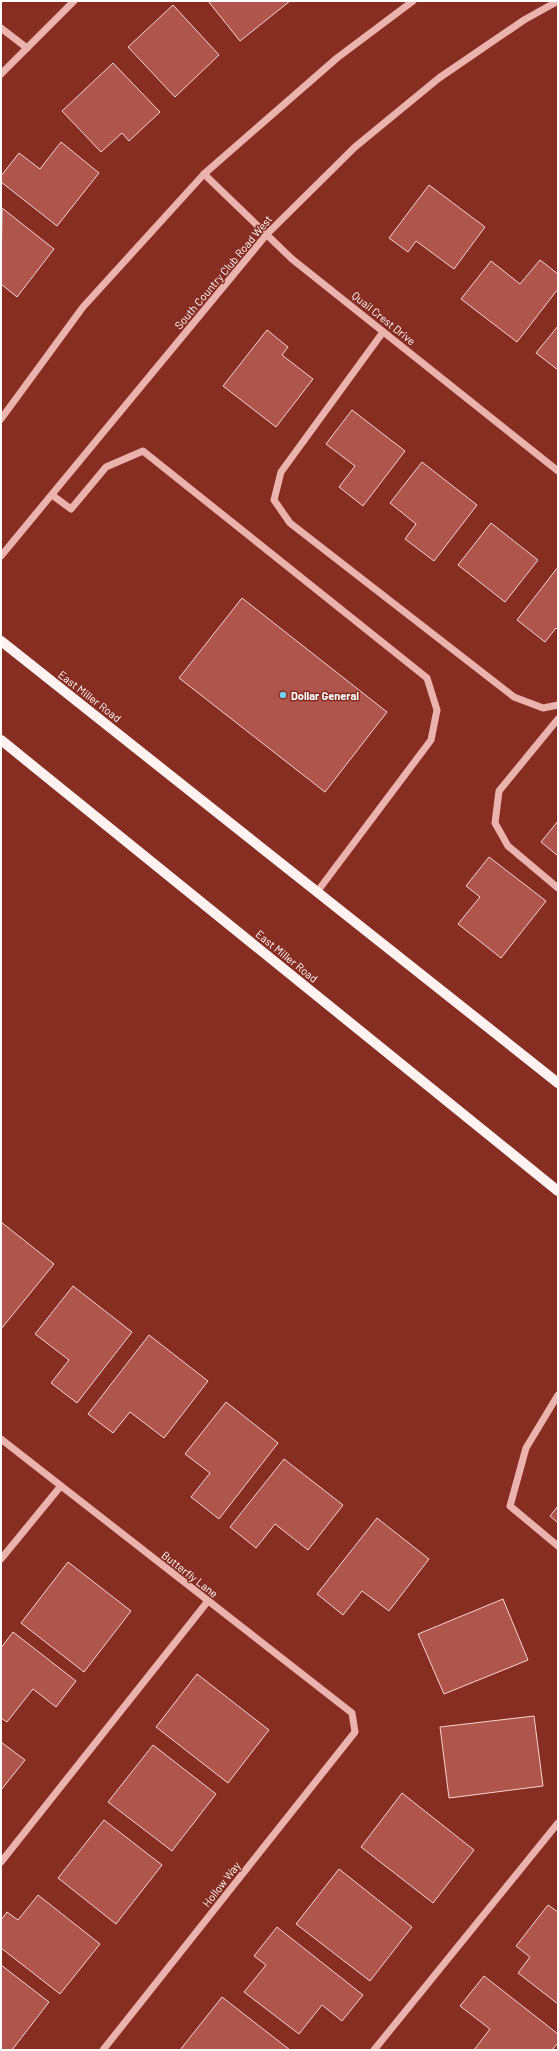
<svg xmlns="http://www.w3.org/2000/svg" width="559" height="2051" font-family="Barlow,sans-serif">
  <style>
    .building { fill: #af554b; stroke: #f7d5d1 }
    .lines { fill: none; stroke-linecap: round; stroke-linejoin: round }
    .minor { stroke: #eab3ad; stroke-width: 7 }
    .major { stroke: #fef3f1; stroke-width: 10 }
    .poi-dot { fill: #6fd3f5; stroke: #872d22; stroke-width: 1.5 }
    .labels { text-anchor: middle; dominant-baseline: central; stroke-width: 3; stroke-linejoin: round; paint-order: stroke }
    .street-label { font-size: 11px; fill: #fff; stroke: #872d22 }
    .poi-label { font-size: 11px; font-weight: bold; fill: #fff; stroke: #872d22; text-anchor: start }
  </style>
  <rect width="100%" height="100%" fill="#872d22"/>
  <g class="building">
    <path d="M208,1h82l-50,40z"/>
    <path d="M173,5l46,50 -44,42 -47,-50z"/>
    <path d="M113,63l47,49 -31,29 -7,-8 -21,19 -39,-41z"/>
    <path d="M61,142l38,31 -42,53 -56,-44v-6l18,-23 21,16z"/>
    <path d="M429,185l56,42 -31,42 -38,-28 -8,11 -19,-14z"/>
    <path d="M2,208l52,41 -37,48 -16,-13z"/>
    <path d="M540,260l18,14v15l-41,53 -56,-43 30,-38 29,23z"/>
    <path d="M558,326v44l-22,-17z"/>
    <path d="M267,330l21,17 -6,8 31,24 -37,48 -53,-41z"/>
    <path d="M352,410l53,41 -42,55 -24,-19 16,-21 -29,-22z"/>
    <path d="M422,462l55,43 -43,56 -29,-22 11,-15 -26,-21z"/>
    <path d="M491,523l47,37 -33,42 -47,-37z"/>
    <path d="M558,567v63l-2,-2 -11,14 -28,-22z"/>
    <path d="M242,598l145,114 -62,80 -146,-114z"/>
    <path d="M558,821v35l-17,-14z"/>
    <path d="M489,857l57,44 -45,57 -43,-34 22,-27 -14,-11z"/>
    <path d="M1,1222l53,42 -53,65z"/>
    <path d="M73,1286l59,46 -55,71 -26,-20 18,-23 -34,-26z"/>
    <path d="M149,1335l59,46 -44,57 -34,-26 -17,21 -25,-19z"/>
    <path d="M226,1402l52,41 -59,76 -28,-22 19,-24 -25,-19z"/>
    <path d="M284,1459l59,46 -35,45 -33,-26 -19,24 -26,-21z"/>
    <path d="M558,1506v17l-8,-7z"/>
    <path d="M377,1518l52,41 -40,52 -27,-20 -19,24 -26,-21z"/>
    <path d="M68,1562l63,49 -47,61 -63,-49z"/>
    <path d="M503,1599l25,61 -84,34 -26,-60z"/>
    <path d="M13,1632l63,49 -20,26 -23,-18 -26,33 -6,-4v-70z"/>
    <path d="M197,1674l72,56 -41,53 -72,-56z"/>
    <path d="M534,1716l9,70 -94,12 -9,-71z"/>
    <path d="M1,1742l24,18 -24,30z"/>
    <path d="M153,1745l63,49 -44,57 -64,-49z"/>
    <path d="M402,1793l72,57 -41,53 -72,-56z"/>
    <path d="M104,1820l58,45 -46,59 -58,-46z"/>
    <path d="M339,1869l73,58 -42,54 -74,-57z"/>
    <path d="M38,1895l62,49 -40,50 -59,-46v-28l6,-8 11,8z"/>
    <path d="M548,1905l10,7v92l-40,-31 12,-16 -14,-11z"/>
    <path d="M277,1927l86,68 -21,26 -20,-16 -23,29 -55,-42 22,-27 -12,-9z"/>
    <path d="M1,1965l48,37 -37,48h-11z"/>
    <path d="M484,1976l74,58v9l-6,7h-78l16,-21 -30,-23z"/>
    <path d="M222,1997l68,53h-110z"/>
  </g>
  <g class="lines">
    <g class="minor">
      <path d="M1,28l26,20"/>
      <path d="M1,74l73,-73"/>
      <path d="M204,174l88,85 266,212"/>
      <path d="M383,332l-102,140 -7,28 16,23 224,174 29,11 15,-3"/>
      <path d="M1,419l82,-112 121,-133 133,-116 76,-57"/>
      <path d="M52,495l19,14 35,-42 37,-16 284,227 10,32 -6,30 -114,152"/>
      <path d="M1,556l266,-322 88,-87 84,-69 85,-58 34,-19"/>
      <path d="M558,719l-59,72 -4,32 13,23 50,42"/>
      <path d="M558,1395l-32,53 -16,58 48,40"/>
      <path d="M1,1439l351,274 3,19 -252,318"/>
      <path d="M1,1559l59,-72"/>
      <path d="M1,1862l207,-261"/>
      <path d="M374,2050l184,-227"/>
    </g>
    <g class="major">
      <path d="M1,641l557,442"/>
      <path d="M1,740l557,451"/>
    </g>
  </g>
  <circle class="poi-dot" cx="283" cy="695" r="4"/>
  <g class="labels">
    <g class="street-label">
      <text transform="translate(223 272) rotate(-50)">South Country Club Road West</text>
      <text transform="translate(384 318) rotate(39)">Quail Crest Drive</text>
      <text transform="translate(90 696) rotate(38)">East Miller Road</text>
      <text transform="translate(287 956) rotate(39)">East Miller Road</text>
      <text transform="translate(190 1574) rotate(38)">Butterfly Lane</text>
      <text transform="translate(221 1884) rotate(-52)">Hollow Way</text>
    </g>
    <g class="poi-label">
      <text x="291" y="695">Dollar General</text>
    </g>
  </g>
  <rect width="559" height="2051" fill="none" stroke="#ffffff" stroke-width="4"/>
</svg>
